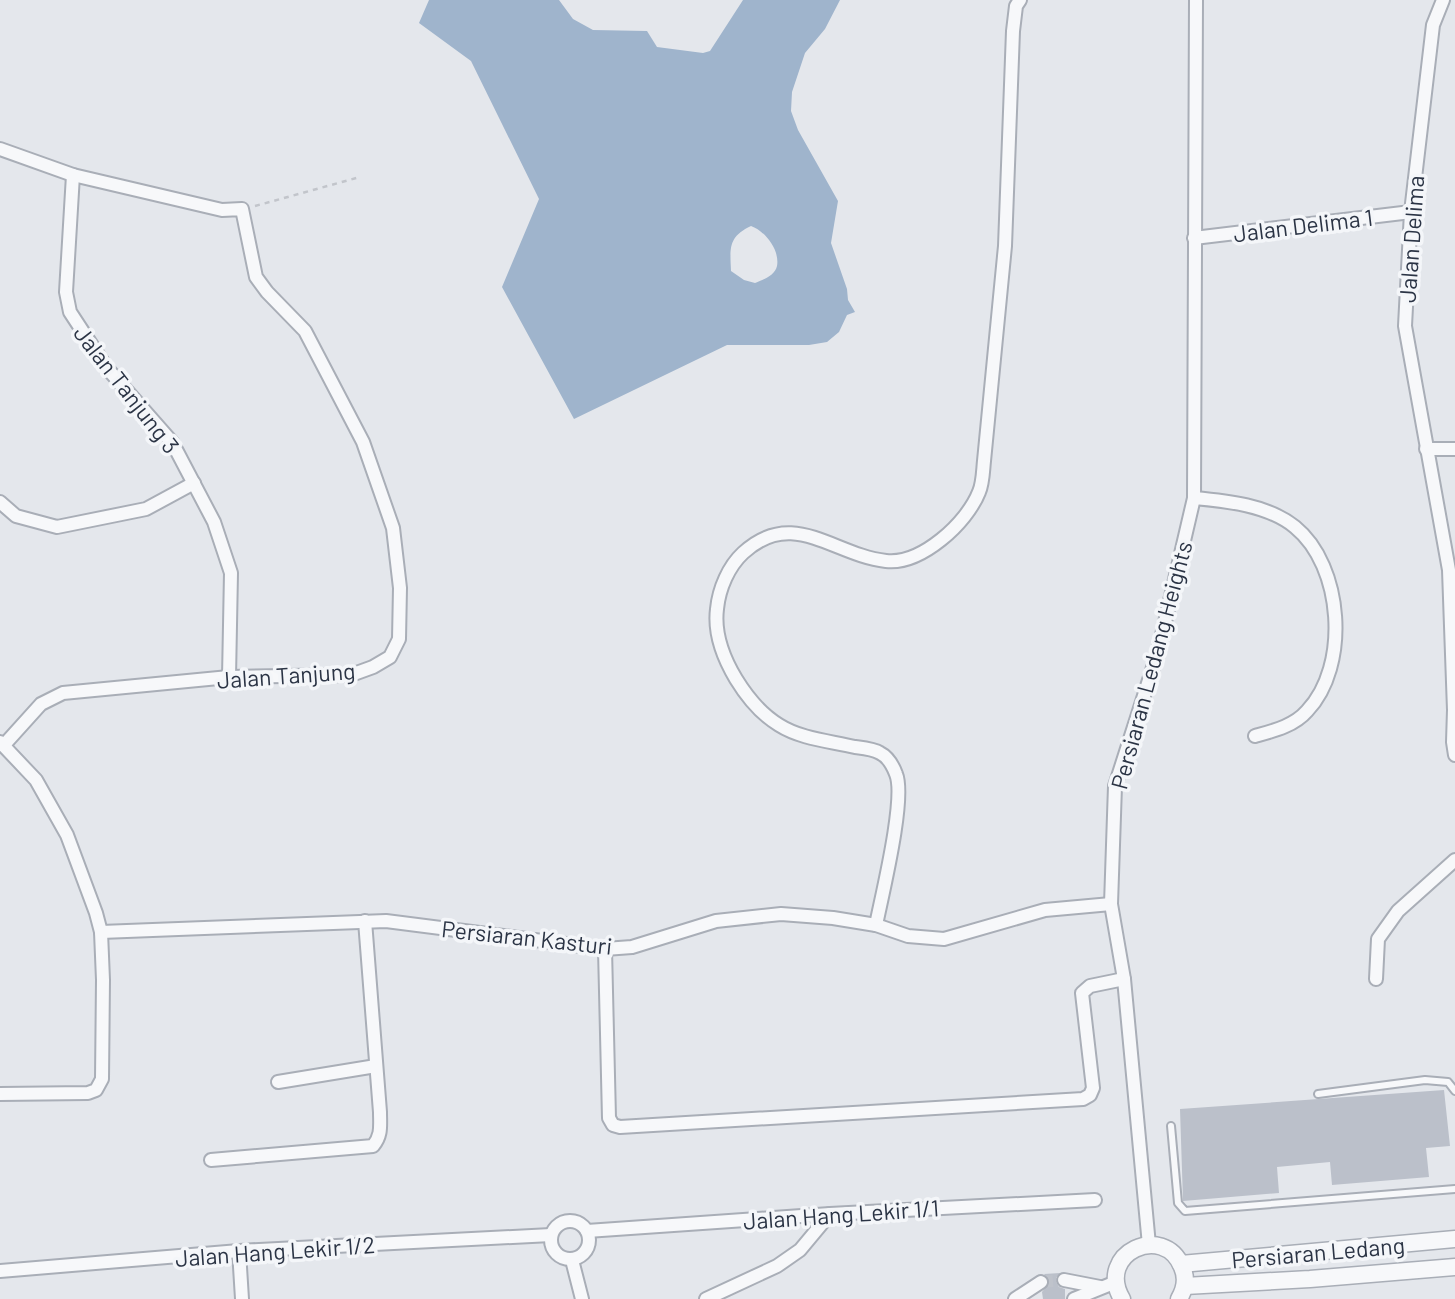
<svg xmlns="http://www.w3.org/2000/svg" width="1455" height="1299" font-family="Barlow,sans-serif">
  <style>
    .water { fill: #9fb4cc; fill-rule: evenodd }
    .building { fill: #bbc0ca }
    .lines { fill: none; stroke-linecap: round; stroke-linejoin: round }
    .minor-tunnel { stroke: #bfc3cb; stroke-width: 12; stroke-dasharray: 12 6; stroke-linecap: butt }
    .service-casing { stroke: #a9aeb7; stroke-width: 10 }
    .minor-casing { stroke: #a9aeb7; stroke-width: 16 }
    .tertiary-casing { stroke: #a9aeb7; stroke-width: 19 }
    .path { stroke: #c2c5cb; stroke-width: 2.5; stroke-dasharray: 5 5; stroke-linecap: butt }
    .service { stroke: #f7f8fa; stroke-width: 6 }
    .minor { stroke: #f7f8fa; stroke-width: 12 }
    .tertiary { stroke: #f7f8fa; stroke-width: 16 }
    .labels { text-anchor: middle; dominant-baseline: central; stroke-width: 7; stroke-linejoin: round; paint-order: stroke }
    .street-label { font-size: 23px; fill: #2b3445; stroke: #f4f6f9 }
  </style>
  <rect width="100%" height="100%" fill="#e4e7ec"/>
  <path class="water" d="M429,0h130l14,19 20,11 54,1 10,16 46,6 7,-2 33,-51h97l-15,29 -20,24 -13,39 -1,19 7,19 40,71 -7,42 16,46 1,11 7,12 -8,3 -8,17 -12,10 -18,3h-82l-153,74 -72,-132 37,-88 -68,-138 -52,-38zM751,226c14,5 29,24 26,40 -2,10 -15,14 -22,17l-11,-3 -13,-9c-1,-23 -3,-34 20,-45z"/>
  <g class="building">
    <path d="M1444,1090l6,56 -24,2 3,29 -97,8 -2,-23 -53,5 2,26 -96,8 -3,-92z"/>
    <path d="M1060,1273l-4,5v4l3,5 6,2v10h-22l-1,-7 8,-10 -6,-8z"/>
  </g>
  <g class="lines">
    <path class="minor-tunnel" d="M1041,1282l23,-2"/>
    <g class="service-casing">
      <g id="service">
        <path d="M1318,1094l107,-14 23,2 7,9"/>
        <path d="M1171,1126l7,77 7,8 270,-22"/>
      </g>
    </g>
    <g class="minor-casing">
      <g id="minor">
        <path d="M1443,0l-10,25 -22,187 -6,114 44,244 5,140 -1,32 2,13"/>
        <path d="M0,149l73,26 149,35 20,-1 14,68 11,15 38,39 58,111 30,86 7,60 -1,51 -9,18 -17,10 -22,8 -122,2 -166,16 -22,11 -37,41"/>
        <path d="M73,175l-7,117 4,20 36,55 66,75 42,80 17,51 -2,104"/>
        <path d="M1194,238l217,-26"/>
        <path d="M1426,449h29"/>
        <path d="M1194,498c33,3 74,7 101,29 48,39 55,139 12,184 -13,15 -34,20 -52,25"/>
        <path d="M0,502l16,14 41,11 89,-18 48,-26"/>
        <path d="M0,742l36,38 31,55 29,78 5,19 2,48 -1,99 -6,11 -8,3 -88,1"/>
        <path d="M876,925c6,-30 30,-127 20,-151 -3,-8 -8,-17 -16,-21 -6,-4 -17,-5 -25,-6 -25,-6 -54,-8 -76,-22 -18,-11 -32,-28 -43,-46 -12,-20 -22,-46 -19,-70 2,-21 12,-43 26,-56 50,-46 90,2 143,8 35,4 81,-38 93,-69 4,-9 4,-22 5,-31l21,-215 8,-215 3,-25 4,-6"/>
        <path d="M101,932l285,-11 219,28 27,-2 84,-26 65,-7 52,4 43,7 32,11 36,3 101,-29 66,-6"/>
        <path d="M605,949l4,169 4,7 7,2 463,-28 7,-4 3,-7 -11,-95 8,-7 34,-7"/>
        <path d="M1376,979l2,-40 20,-28 57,-51"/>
        <path d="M278,1082l98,-16"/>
        <path d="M211,1160l162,-14c9,-11 7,-20 7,-34l-15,-191"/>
        <circle cx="570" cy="1240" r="19"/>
        <path d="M587,1231l243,-17 265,-14"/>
        <path d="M1149,1245l-25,-266 -13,-75 4,-118 43,-134 36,-154 2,-498"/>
        <path d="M239,1251l3,48"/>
        <path d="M572,1260l10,39"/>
        <path d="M0,1271l239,-20 312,-16"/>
        <path d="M1064,1280l36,7"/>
        <path d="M706,1299l71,-33 23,-16 30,-36"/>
        <path d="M1015,1299l26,-17"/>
        <path d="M1074,1299l42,-17"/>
      </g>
    </g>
    <g class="tertiary-casing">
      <g id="tertiary">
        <path d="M1181,1264l274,-25"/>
        <path d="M1185,1286l125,-7 145,-12"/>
        <path d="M1122,1299c-27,-46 42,-77 60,-32 5,11 3,22 -3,32"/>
      </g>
    </g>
    <path class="path" d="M255,206l105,-29"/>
    <use href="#service" class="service"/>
    <use href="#minor" class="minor"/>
    <use href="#tertiary" class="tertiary"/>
  </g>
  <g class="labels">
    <g class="street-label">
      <text transform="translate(1303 225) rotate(-7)">Jalan Delima 1</text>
      <text transform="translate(1411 239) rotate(-86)">Jalan Delima</text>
      <text transform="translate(127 389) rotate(52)">Jalan Tanjung 3</text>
      <text transform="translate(1151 665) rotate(-75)">Persiaran Ledang Heights</text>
      <text transform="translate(286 675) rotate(-4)">Jalan Tanjung</text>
      <text transform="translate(527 937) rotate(6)">Persiaran Kasturi</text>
      <text transform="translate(841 1214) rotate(-4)">Jalan Hang Lekir 1/1</text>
      <text transform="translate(275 1251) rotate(-4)">Jalan Hang Lekir 1/2</text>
      <text transform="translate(1318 1252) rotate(-5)">Persiaran Ledang</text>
    </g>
  </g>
</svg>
